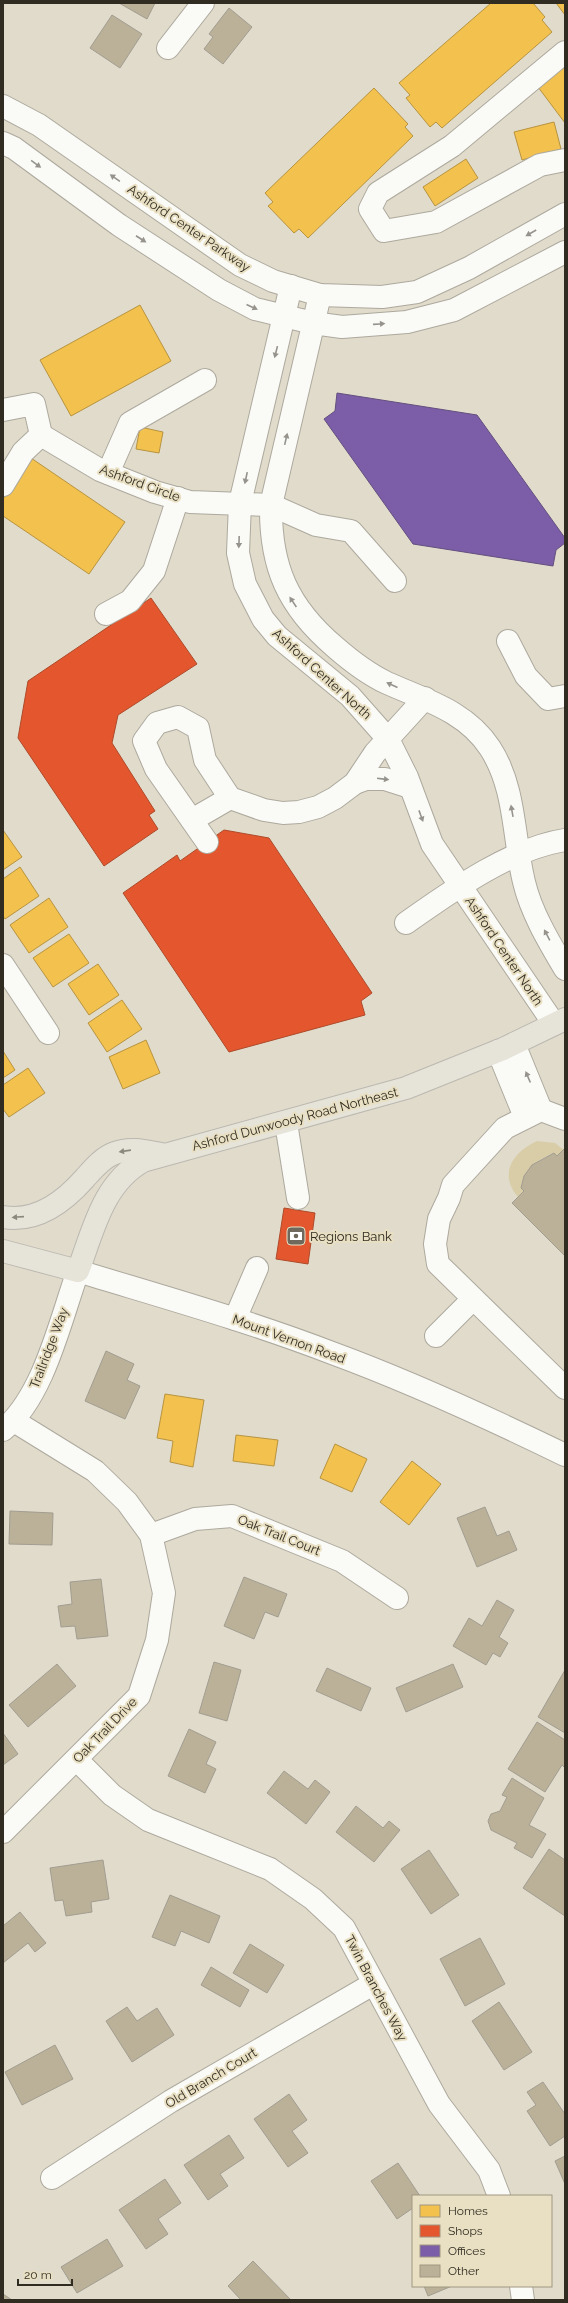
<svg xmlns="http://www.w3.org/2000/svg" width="568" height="2303" font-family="Raleway,sans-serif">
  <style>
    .green { fill: #d9cda8 }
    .homes { fill: #f2c14e; stroke: #b89440 }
    .shops { fill: #e4572e; stroke: #ae4a2a }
    .offices { fill: #7b5ea7; stroke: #644f7f }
    .building { fill: #bab198; stroke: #a29d91 }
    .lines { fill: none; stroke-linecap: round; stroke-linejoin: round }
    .minor-casing { stroke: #ada99d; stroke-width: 24 }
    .major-casing { stroke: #bbb8b0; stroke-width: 24 }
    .minor { stroke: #fafaf7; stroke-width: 22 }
    .major { stroke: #e6e3d9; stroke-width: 22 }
    .oneway { fill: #95938c }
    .oneway2 { fill: #8b887d }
    .labels { text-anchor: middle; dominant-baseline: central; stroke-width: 4; stroke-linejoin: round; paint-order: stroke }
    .street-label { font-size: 13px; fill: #302c21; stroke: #e9dfc2 }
    .poi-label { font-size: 13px; fill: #302c21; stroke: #e9dfc2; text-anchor: start }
  </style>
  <rect width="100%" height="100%" fill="#e0dbcb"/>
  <path class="green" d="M537,1141l18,2 9,7 -7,6 -3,-3c-18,7 -27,16 -33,35l3,3 -6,6c-20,-23 -5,-45 19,-56z"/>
  <g class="homes">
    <path d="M491,3h42l12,14 -3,3 10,12 -110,96 -6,-6 -6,5 -24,-29 4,-3 -11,-12z"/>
    <path d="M556,3h9v12z"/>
    <path d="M565,66v57l-27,-36z"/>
    <path d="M374,88l34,36 -3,3 8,9 -105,102 -9,-9 -5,4 -26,-27 5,-4 -8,-9z"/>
    <path d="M554,122l7,27 -39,11 -8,-28z"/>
    <path d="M466,159l12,19 -43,28 -12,-19z"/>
    <path d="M140,305l31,56 -100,55 -31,-56z"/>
    <path d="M140,427l23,5 -4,21 -23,-4z"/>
    <path d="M31,458l94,64 -36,52 -86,-58v-17z"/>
    <path d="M3,830l19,27 -19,13z"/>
    <path d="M20,867l19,29 -34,23 -2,-3v-37z"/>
    <path d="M49,898l19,29 -39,26 -19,-28z"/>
    <path d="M69,934l20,29 -36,24 -20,-29z"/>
    <path d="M98,964l21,31 -30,20 -21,-31z"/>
    <path d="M122,1000l20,29 -35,23 -19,-29z"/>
    <path d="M146,1040l14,33 -37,16 -14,-32z"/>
    <path d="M3,1051l12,19 -12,8z"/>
    <path d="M28,1068l17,25 -36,24 -6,-8v-24z"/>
    <path d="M165,1394l39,6 -11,67 -23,-5 3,-21 -16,-3z"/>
    <path d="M236,1435l42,5 -4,26 -41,-5z"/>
    <path d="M335,1444l32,15 -15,33 -32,-14z"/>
    <path d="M412,1461l29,23 -32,41 -29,-23z"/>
  </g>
  <g class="shops">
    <path d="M151,598l46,66 -79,51 -6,28 43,68 -6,4 9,14 -54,37 -86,-128 10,-57z"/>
    <path d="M224,830l45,8 103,155 -11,8 4,14 -136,37 -106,-159 54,-38 3,6z"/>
    <path d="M284,1208l31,5 -7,51 -32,-5z"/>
  </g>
  <path class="offices" d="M337,393l140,22 88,123v5l-9,7 -3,16 -140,-22 -89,-125 11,-8z"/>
  <g class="building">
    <path d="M119,3h36l-8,16z"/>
    <path d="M229,8l23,19 -29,37 -19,-15 9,-12 -4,-3z"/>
    <path d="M112,15l30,19 -22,34 -30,-20z"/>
    <path d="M565,1148v108l-53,-53 12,-12 -3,-3 3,-12 8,-11 22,-12 3,3z"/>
    <path d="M106,1351l28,13 -7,16 13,6 -15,33 -40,-18z"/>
    <path d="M485,1507l12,29 12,-5 8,19 -40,17 -20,-49z"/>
    <path d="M10,1511l43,2 -1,32 -43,-1z"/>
    <path d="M244,1577l43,17 -9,23 -13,-5 -11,27 -30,-13z"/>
    <path d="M101,1579l7,57 -31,3 -2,-13 -14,1 -3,-21 14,-2 -2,-22z"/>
    <path d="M497,1600l17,10 -15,27 9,6 -8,14 -7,-4 -7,12 -33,-19 16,-28 13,8z"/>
    <path d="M214,1662l27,8 -14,51 -28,-8z"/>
    <path d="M57,1664l19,22 -48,41 -19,-22z"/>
    <path d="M453,1664l10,23 -57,25 -10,-24z"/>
    <path d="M327,1668l44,20 -10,23 -45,-20z"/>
    <path d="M565,1670v63l-27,-16z"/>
    <path d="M537,1722l28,18v28l-3,-3 -17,27 -37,-23z"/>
    <path d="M189,1729l27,13 -10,22 10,5 -11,24 -37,-17z"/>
    <path d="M3,1733l15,21 -15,11z"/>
    <path d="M284,1771l24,18 7,-9 15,12 -24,32 -39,-31z"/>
    <path d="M512,1778l32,20 -15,27 17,9 -14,24 -18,-10 3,-5 -26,-13 -3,-9 3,-7 9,-3 7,-14 -5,-2z"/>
    <path d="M356,1806l27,22 6,-7 11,9 -26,32 -38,-30z"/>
    <path d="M549,1849l16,11v56l-42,-28z"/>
    <path d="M429,1850l30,45 -28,19 -30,-45z"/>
    <path d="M103,1860l6,39 -18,3 1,10 -26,4 -3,-16 -8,1 -5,-33z"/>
    <path d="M170,1895l50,21 -11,27 -28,-12 -6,15 -23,-9z"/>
    <path d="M20,1912l26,31 -11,9 -7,-9 -25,20v-37z"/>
    <path d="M480,1938l25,46 -40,22 -25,-47z"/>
    <path d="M250,1944l34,21 -17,28 -34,-20z"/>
    <path d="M211,1967l38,23 -9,17 -39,-22z"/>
    <path d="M499,2002l33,50 -28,18 -32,-49z"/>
    <path d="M127,2007l10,14 20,-13 17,27 -42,27 -26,-41z"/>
    <path d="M55,2045l18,34 -51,26 -17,-33z"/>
    <path d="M543,2082l22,32v22l-15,10 -23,-35 9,-6 -9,-13z"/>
    <path d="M289,2094l18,26 -15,11 16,22 -20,14 -34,-48z"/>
    <path d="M229,2135l15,23 -24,16 8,12 -20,14 -24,-35z"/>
    <path d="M565,2156v28l-10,-23z"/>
    <path d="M398,2163l22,33h-7v12l-16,11 -26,-38z"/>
    <path d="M165,2179l16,24 -23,16 10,15 -22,15 -27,-39z"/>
    <path d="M107,2239l16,27 -46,27 -16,-26z"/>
    <path d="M253,2261l38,39h-50l-13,-14z"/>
    <path d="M424,2286h28l-24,10z"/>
    <path d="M3,2294l9,6h-9z"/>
  </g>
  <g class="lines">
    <g class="minor-casing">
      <g id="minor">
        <path d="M168,48l35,-45"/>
        <path d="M565,52l-113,94 -74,47 -8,16 14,22 52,-9 104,-57 25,-5"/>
        <path d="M3,106l36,19 201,140 33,16 47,14 62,2 35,-5 52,-24 96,-54"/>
        <path d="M3,143l11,5 105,77 100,65 36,19 58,14 29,4 65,-5 47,-12 111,-58"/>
        <path d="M291,286l-51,217 -2,50 7,31 18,35 14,17 73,60 38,43 19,38 25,67 122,180"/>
        <path d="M320,295l-49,210c-1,62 17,102 64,142 16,14 33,27 52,36 38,17 79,28 103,65 26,40 23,89 34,134 7,30 25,60 41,87"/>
        <path d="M3,410l31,-6 7,31"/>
        <path d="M41,435l59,35 55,22 35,10 81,3 45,20 35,6 44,50"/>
        <path d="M108,473l22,-50 75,-43"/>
        <path d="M3,485l20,-33 18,-17"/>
        <path d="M106,614l24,-13 24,-30 24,-73"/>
        <path d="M508,641l18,35 22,23 17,-3"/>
        <path d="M355,783l20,-30 50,-55"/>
        <path d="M192,820l38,-22"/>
        <path d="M207,842l-51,-73 -12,-28 13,-18 21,-6 20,11 7,32 25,38 34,12 19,3 16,-1 19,-5 17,-9 20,-15 11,-4h19l25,8"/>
        <path d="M406,923c44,-31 105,-75 159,-83"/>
        <path d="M3,965l45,68"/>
        <path d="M514,1044l27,66"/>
        <path d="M498,1051l27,66"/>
        <path d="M565,1119l-24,-9 -36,18 -52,57 -4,13 -10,21 -4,25 3,20 127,124"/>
        <path d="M286,1123l12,75"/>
        <path d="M235,1319l22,-51"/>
        <path d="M436,1336l37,-37"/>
        <path d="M3,1430c41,-34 57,-109 75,-159 85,26 171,50 254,82 79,29 157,65 233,102"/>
        <path d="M151,1535l44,-16 37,-3 110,45 55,37"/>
        <path d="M77,1760l35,35 36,25 122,49 43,30 31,29 95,176 50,66 10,26"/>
        <path d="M3,1832l136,-136 18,-56 7,-47 -13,-58 -24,-33 -32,-31 -81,-50"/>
        <path d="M52,2178l119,-77 202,-117"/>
        <path d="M521,2286l2,14"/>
      </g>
    </g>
    <g class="major-casing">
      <g id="major">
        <path d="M3,1217c34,6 61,-15 82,-39 8,-9 18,-21 30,-25 15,-6 30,-2 46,1"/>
        <path d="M3,1251l75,20c15,-40 25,-88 65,-110l263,-73 97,-39 62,-30"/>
      </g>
    </g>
    <use href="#minor" class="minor"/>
    <use href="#major" class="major"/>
  </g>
  <defs><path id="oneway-solid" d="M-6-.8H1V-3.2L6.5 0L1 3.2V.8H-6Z"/></defs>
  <g class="oneway">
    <use href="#oneway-solid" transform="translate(36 164) rotate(36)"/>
    <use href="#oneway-solid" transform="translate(115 178) rotate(-145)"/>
    <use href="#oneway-solid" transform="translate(531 233) rotate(150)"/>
    <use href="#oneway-solid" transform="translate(141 239) rotate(33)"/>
    <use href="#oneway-solid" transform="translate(252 307) rotate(24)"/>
    <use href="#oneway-solid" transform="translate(379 324) rotate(-4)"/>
    <use href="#oneway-solid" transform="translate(276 352) rotate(104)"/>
    <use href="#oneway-solid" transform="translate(286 439) rotate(-77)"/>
    <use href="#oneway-solid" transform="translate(246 478) rotate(102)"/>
    <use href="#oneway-solid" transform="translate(239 542) rotate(92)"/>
    <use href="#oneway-solid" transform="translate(293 602) rotate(-124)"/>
    <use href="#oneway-solid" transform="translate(392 685) rotate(-156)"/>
    <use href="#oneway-solid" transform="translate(383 779) rotate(7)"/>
    <use href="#oneway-solid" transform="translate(512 811) rotate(-100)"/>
    <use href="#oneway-solid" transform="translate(421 816) rotate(70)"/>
    <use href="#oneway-solid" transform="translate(547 935) rotate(-118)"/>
    <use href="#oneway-solid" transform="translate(528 1077) rotate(-113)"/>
  </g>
  <g class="oneway2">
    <use href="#oneway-solid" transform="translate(125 1151) rotate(172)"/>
    <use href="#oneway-solid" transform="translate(18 1217) rotate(176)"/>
  </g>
  <defs>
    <g id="bank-square" transform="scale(1)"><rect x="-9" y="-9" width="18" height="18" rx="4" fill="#6e695c" stroke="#e9dfc2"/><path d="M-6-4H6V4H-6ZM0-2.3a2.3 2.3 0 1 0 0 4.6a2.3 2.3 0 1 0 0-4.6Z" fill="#fff"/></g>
  </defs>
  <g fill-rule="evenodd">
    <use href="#bank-square" x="296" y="1236"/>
  </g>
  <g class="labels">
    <g class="street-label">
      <text transform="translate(189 228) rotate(34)">Ashford Center Parkway</text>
      <text transform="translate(140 483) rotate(20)">Ashford Circle</text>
      <text transform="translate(322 674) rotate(42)">Ashford Center North</text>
      <text transform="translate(504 951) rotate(56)">Ashford Center North</text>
      <text transform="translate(295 1119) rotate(-15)">Ashford Dunwoody Road Northeast</text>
      <text transform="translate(289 1339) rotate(20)">Mount Vernon Road</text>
      <text transform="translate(49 1348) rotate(-69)">Trailridge Way</text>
      <text transform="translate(279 1535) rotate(22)">Oak Trail Court</text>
      <text transform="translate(105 1730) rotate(-46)">Oak Trail Drive</text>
      <text transform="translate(376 1988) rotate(62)">Twin Branches Way</text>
      <text transform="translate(211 2078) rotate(-31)">Old Branch Court</text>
    </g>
    <g class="poi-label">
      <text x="310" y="1236">Regions Bank</text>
    </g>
  </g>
  <rect width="568" height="2303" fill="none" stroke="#302c21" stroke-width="8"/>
  <rect x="412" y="2195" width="140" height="92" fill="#e9dfc2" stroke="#9f9782"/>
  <rect x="420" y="2205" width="20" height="12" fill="#f2c14e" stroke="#9f9782"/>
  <text x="448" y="2215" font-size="12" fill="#302c21">Homes</text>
  <rect x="420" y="2225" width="20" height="12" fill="#e4572e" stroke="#9f9782"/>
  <text x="448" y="2235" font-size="12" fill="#302c21">Shops</text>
  <rect x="420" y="2245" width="20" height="12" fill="#7b5ea7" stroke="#9f9782"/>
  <text x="448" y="2255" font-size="12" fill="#302c21">Offices</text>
  <rect x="420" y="2265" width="20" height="12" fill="#bab198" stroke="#9f9782"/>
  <text x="448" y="2275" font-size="12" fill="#302c21">Other</text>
  <path d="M18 2279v6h54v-6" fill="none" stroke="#302c21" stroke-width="2"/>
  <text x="24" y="2279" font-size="12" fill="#302c21" stroke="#e9dfc2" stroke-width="3" paint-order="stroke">20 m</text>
</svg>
